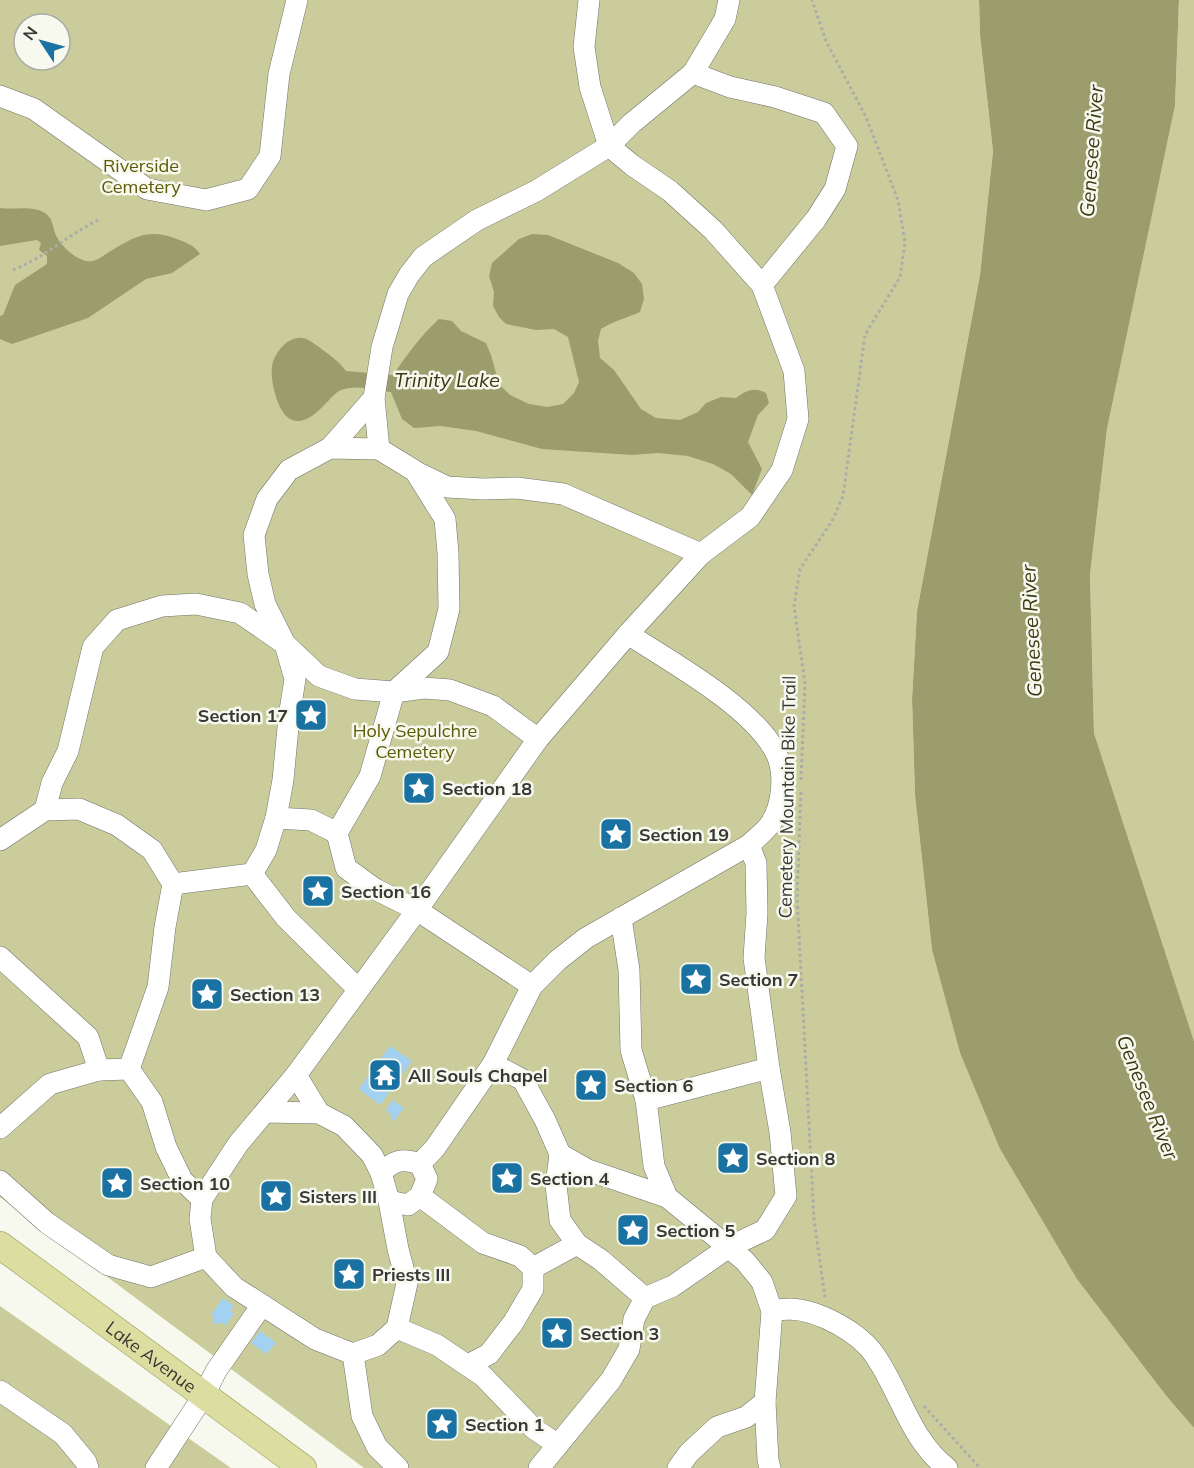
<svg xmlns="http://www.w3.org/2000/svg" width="1194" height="1468" font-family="Mulish,sans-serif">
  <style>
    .green { fill: #cacd9b; fill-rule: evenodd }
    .water { fill: #9b9d6d }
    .building { fill: #a2d1f1 }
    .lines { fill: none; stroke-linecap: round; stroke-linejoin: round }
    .minor-casing { stroke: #72726a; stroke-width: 22 }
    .major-casing { stroke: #939453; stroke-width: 28 }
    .path { stroke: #acada6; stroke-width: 3; stroke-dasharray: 3 3; stroke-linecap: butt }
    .minor { stroke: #fff; stroke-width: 21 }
    .major { stroke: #dcdda1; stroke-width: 27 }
    .labels { text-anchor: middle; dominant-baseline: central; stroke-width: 5; stroke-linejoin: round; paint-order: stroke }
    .park-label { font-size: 18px; fill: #5b5b06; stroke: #f7f8ee }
    .poi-label { font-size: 18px; font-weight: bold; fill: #373834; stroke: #f7f8ee; text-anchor: start }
    .street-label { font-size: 18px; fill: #373834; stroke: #f7f8ee }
    .water-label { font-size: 20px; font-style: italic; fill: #393a13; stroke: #f7f8ee }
  </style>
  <rect width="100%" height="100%" fill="#f7f8ee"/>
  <g class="green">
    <path d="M0,0h979l1,35 13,116 -13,124 -63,336 -5,88 3,96 17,155 28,103 39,94 169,251 26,30v40h-830l-364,-271zM24,24h36v36h-36z"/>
    <path d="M1179,0h15v1041l-100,-308 -4,-158 17,-146 68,-323z"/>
    <path d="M0,1306l231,162h-231z"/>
  </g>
  <g class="water">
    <path d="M979,0h200l-4,106 -68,323 -17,146 4,158 100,308v387l-26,-30 -91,-119 -78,-132 -39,-94 -28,-103 -17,-155 -3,-96 5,-88 63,-336 13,-124 -13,-116z"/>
    <path d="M0,208c14,2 33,-3 45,5 8,6 7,11 10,20 4,12 24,31 38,28 5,-1 11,-6 16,-9 25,-15 39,-24 68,-13 10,4 17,6 23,15l-28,19 -26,6 -58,39 -76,26 -12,-5v-23l3,-1 12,-30 32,-21v-8l-8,-6 2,-7 -4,-3 -37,6z"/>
    <path d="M532,234l16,1 70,28 16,10 8,11 2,15 -4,13c-13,6 -27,9 -39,17l-3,12 2,17 14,12 27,39 15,9 24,2 18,-8 8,-9 15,-6 15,1c11,-8 18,-11 30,-5l3,10 -11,12 -10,27 14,27 -10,26 -21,-21 -18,-10 -25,-8 -30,-3 -26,2 -90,-6 -66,-18 -35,-5 -27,2 -12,-9 -11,-27c-16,-2 -34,-8 -50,-2 -11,4 -28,37 -49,30 -14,-5 -22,-39 -20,-53 1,-13 16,-32 31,-29 6,1 11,6 16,9 10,8 19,13 27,24l47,4c14,-20 28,-40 46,-56l13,2 9,10 25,12 5,12 8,29 11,11 19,9 18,3 16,-3 11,-11 5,-11 -11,-45 -14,-8 -18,1 -30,-6 -7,-7 -6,-11 1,-14 -5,-16 3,-13 27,-24z"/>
  </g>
  <g class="building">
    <path d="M390,1046l22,15 -32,44 -21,-16z"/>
    <path d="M393,1100l11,8 -11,14 -3,-9 -4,-3z"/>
    <path d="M223,1298l11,8 -4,5 4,3 -9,12 -3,-3 -8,1v-7l-3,-2z"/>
    <path d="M260,1331l16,12 -10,11 -15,-11z"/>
  </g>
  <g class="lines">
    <g class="minor-casing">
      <g id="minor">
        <path d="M589,0l-5,47 6,40 19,59 23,-23 61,-50"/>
        <path d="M729,0l-4,19 -32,54 37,14 45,10 49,16 23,33 -12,43 -19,30 -54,66"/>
        <path d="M0,96l34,13 113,80 59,11 42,-11 22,-33 9,-82 18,-74"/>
        <path d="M330,448l44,-50"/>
        <path d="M416,472l31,15 36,2 34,-1 46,6 138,60"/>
        <path d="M45,810l7,-27 16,-32 25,-104 24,-27 45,-14 34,-2 44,9 45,31 34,32 36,13 39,3 30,-4 26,2 43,16 45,33"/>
        <path d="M276,818l35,2 26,13"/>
        <path d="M0,840l45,-30 34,-1 38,16 35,25 21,34 79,-10 14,-24 10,-32 7,-38 6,-63 6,-38 -10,-35 -20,-40 -7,-30 -4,-39 13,-36 22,-29 41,-22 49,1 36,22 30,48 3,34 1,56 -11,43 -44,40 -24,84 -33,57 9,35 29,21 42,21 115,76"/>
        <path d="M252,874l34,44 72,71"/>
        <path d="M621,918l8,52 2,80 15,50 8,66 13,31 78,64 17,21 10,29 -7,91 3,58 2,8"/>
        <path d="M0,957l88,80 11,33"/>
        <path d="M493,1064l30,16 22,40 15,34 -4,31 4,35 17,24 24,16 44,38"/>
        <path d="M129,1069l29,-82 7,-60 8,-43"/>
        <path d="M646,1100l123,-32"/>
        <path d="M265,1112l54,1 25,13 28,29 9,18 8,28 9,48 9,34 -10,45 -19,17 -25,9 -38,-15 -81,-52 -28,-30 -6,-38 2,-20 36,-55 58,-69"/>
        <path d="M319,1113l-23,-38 121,-165 121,-171 90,-105 73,-80 49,-37 32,-47 16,-51 -4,-48 -32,-86 -49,-55 -43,-39 -38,-26 -23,-19 -73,45 -59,29 -54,37 -14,18 -11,19 -16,53 -8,51 5,51"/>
        <path d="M0,1128l50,-44 49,-14 30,-1 23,33 14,45 16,33 20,19"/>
        <path d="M560,1154l28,16 79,27"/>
        <path d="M420,1164l15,-16 58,-84 39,-78 26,-26 28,-22 163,-93c7,-7 17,-14 22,-22 12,-19 15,-52 4,-72 -24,-45 -104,-89 -147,-117"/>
        <path d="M381,1173c13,-13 21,-15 39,-9l7,15 -7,17 -12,9 -19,-4"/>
        <path d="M0,1181l47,42 61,42 43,12 55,-20"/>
        <path d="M420,1196l63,47 37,13 13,12v21l-20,34 -24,31 -21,11"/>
        <path d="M533,1268l44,-24"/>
        <path d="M772,1311c6,-1 13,-2 18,-2 29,1 71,24 86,48 25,37 34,82 71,111"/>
        <path d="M397,1328l40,17 46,31 50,52 25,17"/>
        <path d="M353,1354l9,62 15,31 21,21"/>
        <path d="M0,1391l63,43 23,28 2,6"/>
        <path d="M156,1468l48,-73 12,-24 46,-66"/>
        <path d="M539,1468l72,-88 18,-31 5,-30 11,-21 28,-12 56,-39 36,-17 21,-34 -6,-64 -11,-64 -15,-110 3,-45 -1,-50 -7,-18"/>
        <path d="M678,1468l11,-15 28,-26 29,-10 19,-15"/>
      </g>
    </g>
    <g class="major-casing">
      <g id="major">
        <path id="s1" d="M0,1245l303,223"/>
      </g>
    </g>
    <g class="path">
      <path d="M13,270c31,-12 55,-35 85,-50"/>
      <path d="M801,780l4,-97 -11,-77 6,-37 32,-48 11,-25 22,-161 35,-58 5,-35 -7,-42 -32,-83 -40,-76 -14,-41"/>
      <path d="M801,792l-4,105 17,323 11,77"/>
      <path d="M924,1406l56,62"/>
    </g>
    <use href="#minor" class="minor"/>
    <use href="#major" class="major"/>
  </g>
  <defs>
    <g id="sight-square" transform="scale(1.725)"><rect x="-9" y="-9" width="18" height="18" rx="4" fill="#1972a1" stroke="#f7f8ee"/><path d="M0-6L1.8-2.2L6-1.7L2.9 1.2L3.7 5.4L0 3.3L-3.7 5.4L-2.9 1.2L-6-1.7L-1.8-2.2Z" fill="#fff"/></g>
    <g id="temple-square" transform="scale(1.725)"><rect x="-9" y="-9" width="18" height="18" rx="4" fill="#1972a1" stroke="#f7f8ee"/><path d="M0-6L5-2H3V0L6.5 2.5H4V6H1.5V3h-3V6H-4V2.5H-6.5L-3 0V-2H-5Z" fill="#fff"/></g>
  </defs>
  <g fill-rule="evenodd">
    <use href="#sight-square" x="311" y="715"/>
    <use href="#sight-square" x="419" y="788"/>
    <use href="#sight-square" x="616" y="834"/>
    <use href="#sight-square" x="318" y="891"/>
    <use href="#sight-square" x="696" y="979"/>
    <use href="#sight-square" x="207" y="994"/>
    <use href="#temple-square" x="385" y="1075"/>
    <use href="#sight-square" x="591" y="1085"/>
    <use href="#sight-square" x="733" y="1158"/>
    <use href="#sight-square" x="507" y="1178"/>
    <use href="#sight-square" x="117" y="1183"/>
    <use href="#sight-square" x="276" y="1196"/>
    <use href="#sight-square" x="633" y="1230"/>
    <use href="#sight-square" x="349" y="1274"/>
    <use href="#sight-square" x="557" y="1333"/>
    <use href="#sight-square" x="442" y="1424"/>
  </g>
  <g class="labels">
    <g class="park-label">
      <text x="141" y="165">Riverside<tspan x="141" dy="21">Cemetery</tspan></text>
      <text x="415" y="730">Holy Sepulchre<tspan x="415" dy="21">Cemetery</tspan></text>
    </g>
    <g class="poi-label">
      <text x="288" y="715" text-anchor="end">Section 17</text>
      <text x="442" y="788">Section 18</text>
      <text x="639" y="834">Section 19</text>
      <text x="341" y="891">Section 16</text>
      <text x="719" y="979">Section 7</text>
      <text x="230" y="994">Section 13</text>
      <text x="408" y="1075">All Souls Chapel</text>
      <text x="614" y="1085">Section 6</text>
      <text x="756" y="1158">Section 8</text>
      <text x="530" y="1178">Section 4</text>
      <text x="140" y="1183">Section 10</text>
      <text x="299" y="1196">Sisters III</text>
      <text x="656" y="1230">Section 5</text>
      <text x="372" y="1274">Priests III</text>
      <text x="580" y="1333">Section 3</text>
      <text x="465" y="1424">Section 1</text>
    </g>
    <g class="street-label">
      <text transform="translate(787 797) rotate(-89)">Cemetery Mountain Bike Trail</text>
      <text stroke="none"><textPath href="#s1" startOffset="188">Lake Avenue</textPath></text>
    </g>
    <g class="water-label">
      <text transform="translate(1091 151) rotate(-86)">Genesee River</text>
      <text x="447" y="379">Trinity Lake</text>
      <text transform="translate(1031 631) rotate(-93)">Genesee River</text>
      <text transform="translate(1148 1097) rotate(68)">Genesee River</text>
    </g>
  </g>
  <g transform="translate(42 42) rotate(306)"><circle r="28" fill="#f7f8ee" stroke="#aaaba4" stroke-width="1.5"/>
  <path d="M0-4.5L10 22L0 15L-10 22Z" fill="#1972a1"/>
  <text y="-9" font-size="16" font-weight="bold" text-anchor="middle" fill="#373834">N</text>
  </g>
</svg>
